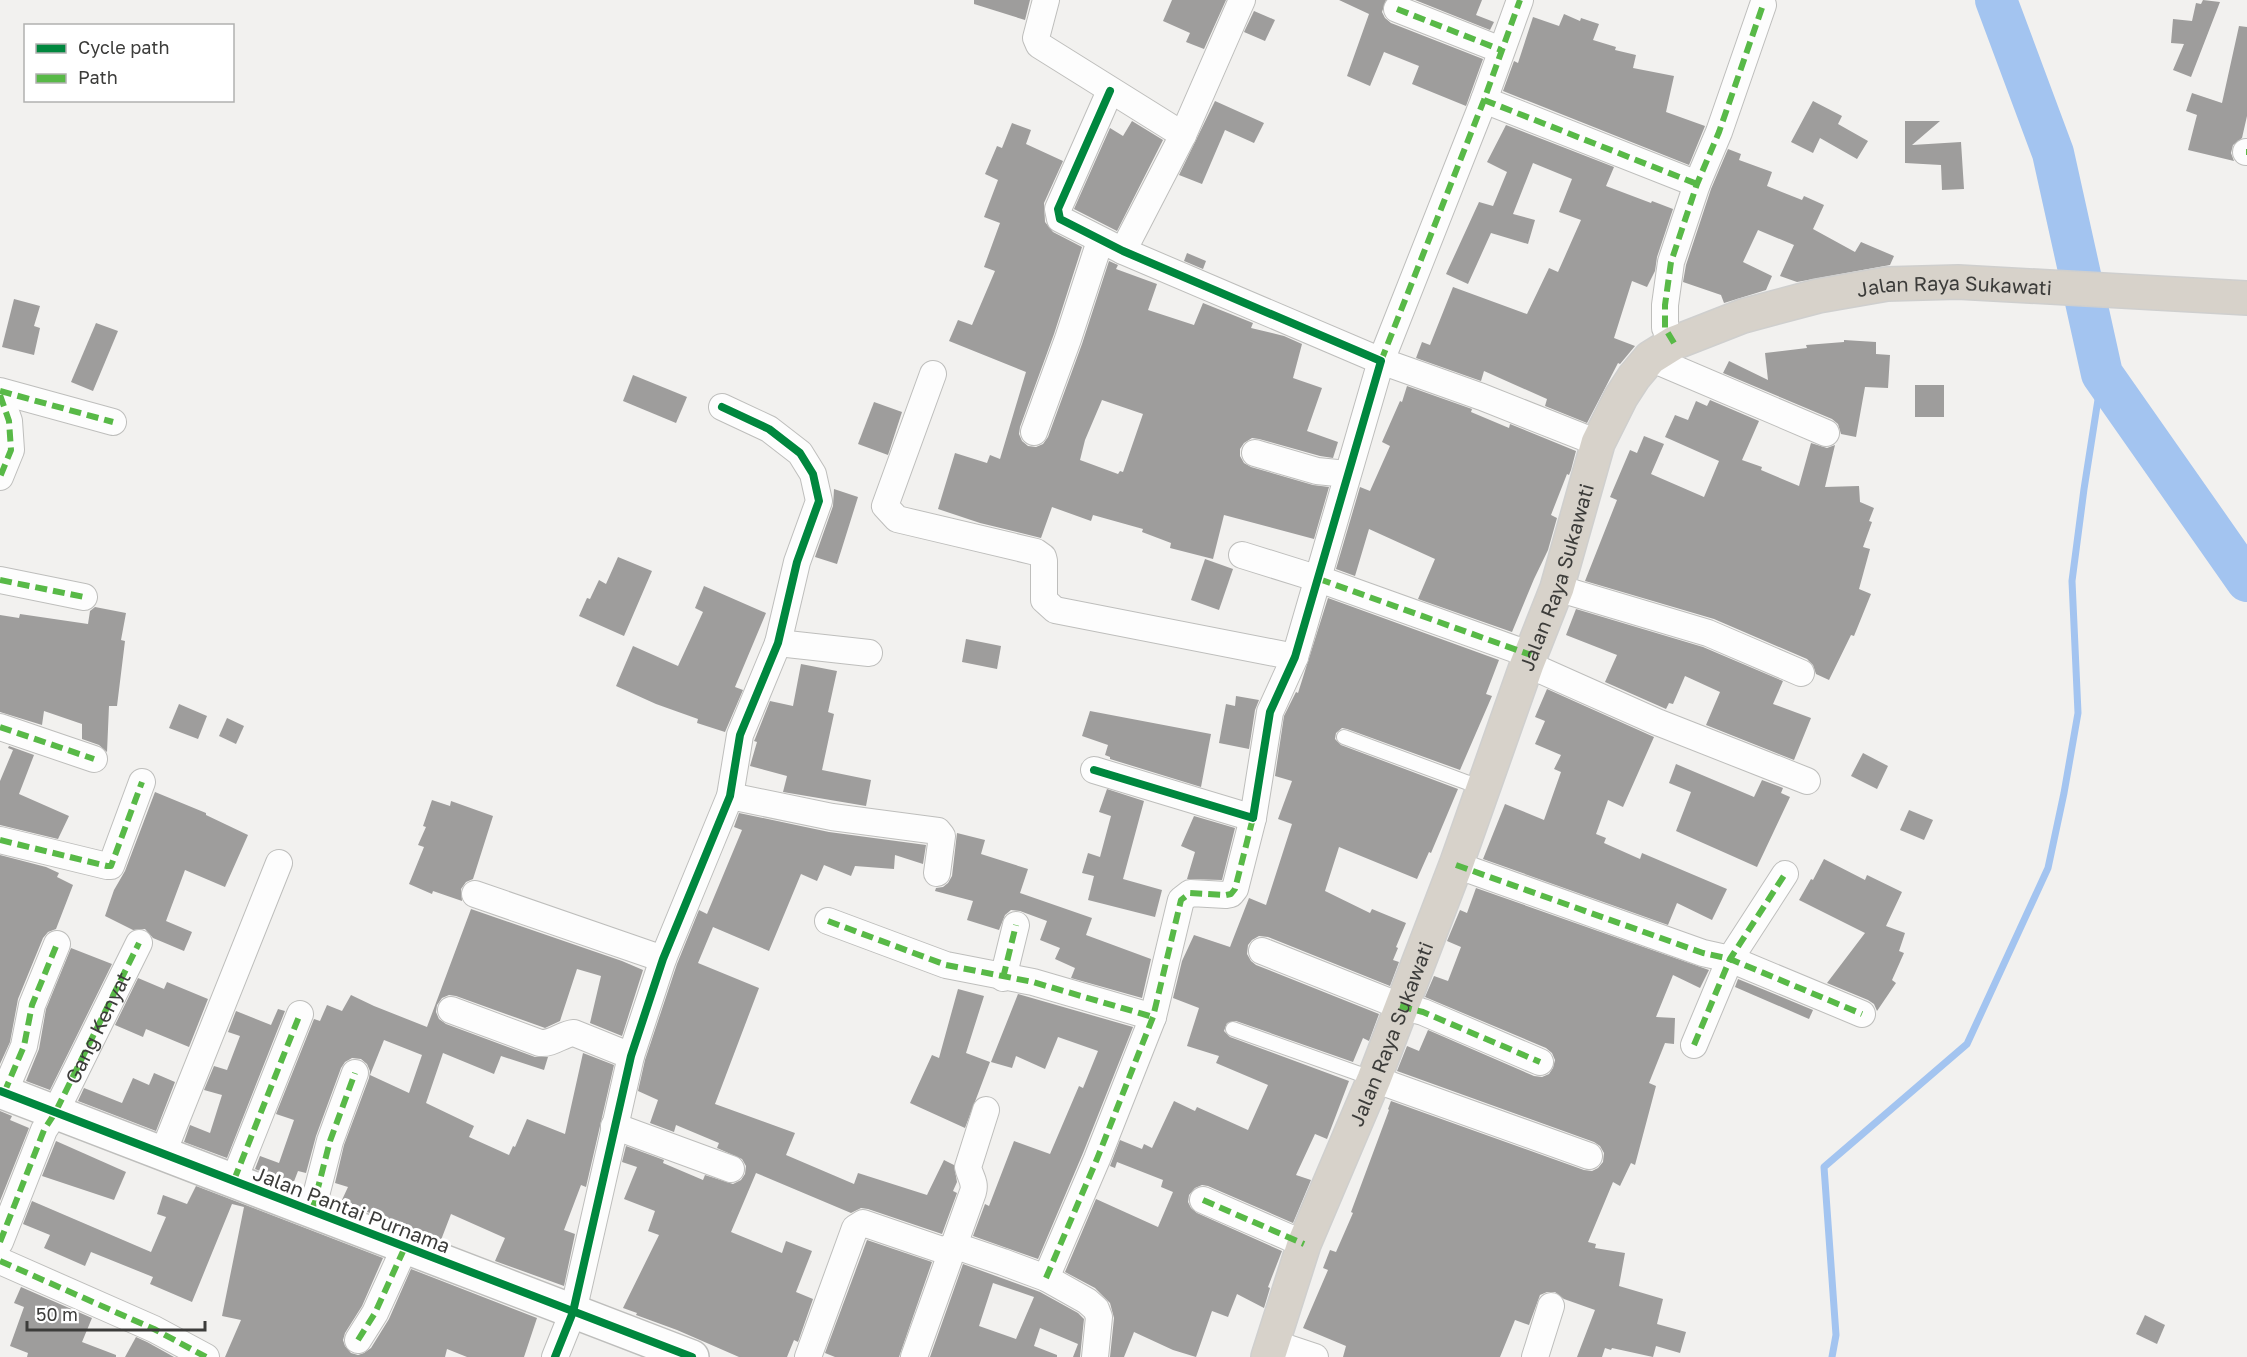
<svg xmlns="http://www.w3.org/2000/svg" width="2247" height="1357" font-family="'Golos Text',sans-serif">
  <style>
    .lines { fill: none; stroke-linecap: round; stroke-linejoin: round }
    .stream { stroke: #a3c4f0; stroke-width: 7 }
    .river { stroke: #a3c4f0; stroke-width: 42 }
    .building { fill: #9e9d9c; fill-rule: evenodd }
    .lane-casing { stroke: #bebebc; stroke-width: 16 }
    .street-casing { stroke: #bebebc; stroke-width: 28 }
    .secondary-casing { stroke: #bebebc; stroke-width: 36 }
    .highway-casing { stroke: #cfcfce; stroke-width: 36 }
    .lane { stroke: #fdfdfd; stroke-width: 14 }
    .street { stroke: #fdfdfd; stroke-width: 26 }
    .secondary { stroke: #fdfdfd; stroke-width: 33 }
    .highway { stroke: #d7d2ca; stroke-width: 33 }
    .quiet { stroke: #58b947; stroke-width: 6; stroke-dasharray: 12 6; stroke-linecap: butt }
    .cycleway-casing { stroke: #fff; stroke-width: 11 }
    .cycleway { stroke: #00873e; stroke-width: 8 }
    .labels { text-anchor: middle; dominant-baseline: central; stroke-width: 6; stroke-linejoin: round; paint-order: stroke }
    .street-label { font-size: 20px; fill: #3c3c3a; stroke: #fff }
  </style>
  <rect width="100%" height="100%" fill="#f2f1ef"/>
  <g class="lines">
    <path class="stream" d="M1832,1357l4,-22 -12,-168 143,-123 81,-176 16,-75 14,-80 -6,-132 12,-92 18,-115"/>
    <path class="river" d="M1996,0l57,153 49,221 145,207"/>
  </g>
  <g class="building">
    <path d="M974,0h56l-5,20 -51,-16z"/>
    <path d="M1172,0h54l-22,49 -18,-7 4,-9 -27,-12z"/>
    <path d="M1339,0h47l-4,12 3,6 6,5 92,36 -17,47 -54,-22 7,-18 -35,-14 -14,34 -23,-10 22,-62z"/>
    <path d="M1415,0h67l-6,15 18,7 -4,8z"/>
    <path d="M2203,0l17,2 -29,75 -18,-7 11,-26 -13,-1 2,-24 19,2 4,-18 5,1z"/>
    <path d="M1254,11l21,9 -10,21 -21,-9z"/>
    <path d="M1564,14l16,7 1,-3 18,6 -6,16 23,7 -1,3 21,5 -3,13 41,8 -8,36 39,14 -16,39 -186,-74 11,-30 4,2 15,-46 26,9z"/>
    <path d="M2239,26l8,1v89l-5,22 -9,7 -2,8 3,8 -46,-11 9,-35 -11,-4 6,-18 30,10z"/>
    <path d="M1215,101l49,22 -10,20 -29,-13 -23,54 -23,-9z"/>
    <path d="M1813,101l29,15 -4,8 30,17 -11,18 -37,-21 -7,15 -22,-11z"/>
    <path d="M1132,121l31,19 -46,91 -43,-22 36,-81 13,8z"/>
    <path d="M1905,121h35l-28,24 49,-3 3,47 -22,1 -1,-25 -36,-2z"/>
    <path d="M1012,123l19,7 -5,14 37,17 -19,42 1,19 8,10 29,15 -28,87 -34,93 -1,7 3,7 6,5 8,1 7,-3 5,-7 34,-93 27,-83 9,4 -2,4 41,15 -9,26 46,15 9,-22 50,20 -2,5 33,8 18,8 -9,34 29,10 -15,43 31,11 -5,16 -13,-2 -61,-17 -7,-1 -8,5 -4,6v7l4,7 7,4 62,18 16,2 -15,52 -90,-24 -11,44 -43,-11 1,-5 -29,-11 1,-3 -50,-14 -2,6 -39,-14 -11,31 -61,-15 -42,-14 17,-56 32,10 3,-8 10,4 26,-87 -77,-31 9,-21 14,5 23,-54 -11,-4 16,-44 -16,-6 14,-37 -13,-6 12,-28 5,2zM1102,400l41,14 -20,58 -3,-1 -2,3 -38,-14 5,-20z"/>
    <path d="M1506,125l108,42 -8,19 45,17 1,-2 21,8 -16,48 -2,14 -8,16 -15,-6 -18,57 21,8 -15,18 -2,-1 -31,60 -42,-17 2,-7 -63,-28 -3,10 -65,-23 6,-16 8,3 23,-58 74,27 22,-46 9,4 23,-52 -22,-8 13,-33 -39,-16 -20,51 22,6 -7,24 -37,-11 -23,51 -22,-10 33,-72 14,4 14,-34 -20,-10z"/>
    <path d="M1728,149l13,5 -2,6 33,12 -5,14 35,14 2,-4 20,9 -11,24 42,23 6,-10 33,14 -4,9 -93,17 -17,-6 14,-31 -36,-15 -15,32 29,14 -6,14 -42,13 -3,-8 -38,-13 3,-17 25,-76z"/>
    <path d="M1187,253l19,8 -3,8 -19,-8z"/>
    <path d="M14,299l26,7 -6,20 6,2 -6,27 -32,-8z"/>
    <path d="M96,323l22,8 -25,60 -22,-9z"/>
    <path d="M1844,340l32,2v12l14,1 -2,33 -23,-1 -9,50 -15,-3 -3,-10 -6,-5 -109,-46 6,-12 39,19 -3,-27 42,-5 -1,-3 38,-3z"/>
    <path d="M633,375l54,22 -11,26 -53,-22z"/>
    <rect x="1915" y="385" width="29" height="32"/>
    <path d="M1407,386l65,23 -1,3 38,16 1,-4 66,27 -5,19 -2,5 -2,-1 -16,41 6,3 -9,32 -14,29 -22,53 -94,-33 17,-40 -66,-30 -14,47 -19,-7 24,-82 10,4 20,-45 -8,-4 18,-41 2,1z"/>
    <path d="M1710,400l49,21 -17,39 20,7 -1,3 38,16 12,-43 16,5 8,-3 -10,42 34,-1 1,16 14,6 -5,13 3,1 -9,25 7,2 -11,40 12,5 -17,42 -3,-1 -22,45 -13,-6 -3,-9 -6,-6 -93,-40 -129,-38 32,-81 -7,-3 20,-47 7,3 7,-17 20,8 -13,30 53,23 15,-36 -54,-24 10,-22 13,5 8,-19 11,5z"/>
    <path d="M874,402l28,10 -14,43 -30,-11z"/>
    <path d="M834,489l24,8 -21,67 -22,-7 18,-51z"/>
    <path d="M618,557l34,14 -28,65 -45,-20 8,-18 3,1 9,-19 7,4z"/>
    <path d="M1205,559l28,10 -14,41 -28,-10z"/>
    <path d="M704,586l62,27 -31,74 8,3 -18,42 -28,-9 1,-4 -42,-15 -40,-18 17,-40 45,20 25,-54 -8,-4z"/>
    <path d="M1328,598l171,62 -13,34 6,2 -32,74 -113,-41 -5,-1 -6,5 -1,6 6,6 117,44 -27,64 -2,-1 -12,27 -78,-32 -14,44 45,22 2,-4 34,14 -10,24 2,1 -5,12 6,2 -9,24 -122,-49 -9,-1 -7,4 -4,5 -1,9 4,7 5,4 123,49 -10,27 -6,-3 -10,24 -117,-41 -9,2 -3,8 6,6 119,44 -22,58 -12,-5 -19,41 15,5 -18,43 -85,-37 -6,-1 -7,3 -6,7 -1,7 3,6 6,5 85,38 -14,36 2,1 -6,20 -27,-14 -9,23 -16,-6 -16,46 -23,-7 -39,-18 -10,25h-14l4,-39 -4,-15 -15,-15 -30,-16 31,-73 62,28 15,-35 -12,-5 2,-7 -46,-18 -2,6 -5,-2 10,-26 22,9 2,-5 8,4 22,-47 21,10 2,-4 51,23 20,-45 -52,-22 3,-7 -32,-10 12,-38 -26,-10 9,-37 12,-26 36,12 19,-49 17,7 26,-81 -14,-5 14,-38 -17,-5 9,-60 12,-24 2,1z"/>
    <path d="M95,607l31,6 -5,27 4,1 -8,65h-8l-2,46 -8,-7 -17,-6v-15l-38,-13 -2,14 -42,-13v-97l19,3 1,-4 68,10 2,-13z"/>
    <path d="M1576,609l127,38 80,34 -10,23 38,14 -17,42 -88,-35 14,-33 -35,-16 -12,28 -4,-1 -3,6 -61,-27 12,-27 -51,-20z"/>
    <path d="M966,639l35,7 -4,23 -35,-7z"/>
    <path d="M801,664l36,7 -9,41 6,2 -12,56 49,10 -5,26 -83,-14 4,-16 -37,-10 7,-24 -3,-1 1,-2 15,-38 23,5z"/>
    <path d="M1547,689l107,48 -31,70 -15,-7 -12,34 10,4 -2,5 36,16 2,-6 85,36 -15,31 -35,-17 -9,22 -185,-66 22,-55 39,16 17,-48 -7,-3 7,-14 -26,-11 10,-23 -10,-4z"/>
    <path d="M1236,696l23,4 -4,10 -6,39 -30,-6 7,-39 9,2z"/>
    <path d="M179,704l28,12 -9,23 -29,-11z"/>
    <path d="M1090,711l121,23 -10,53 -91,-28v-2l-5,-2 3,-10 -26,-9z"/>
    <path d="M227,718l17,8 -8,18 -17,-8z"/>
    <path d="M9,746l25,9 -15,39 50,22 -11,23 -58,-14v-44l13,-31 -5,-2z"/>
    <path d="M1863,753l25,13 -11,23 -26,-13z"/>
    <path d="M1676,764l78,33 8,-17 21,8 -2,5 9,4 -33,70 -81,-36 15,-39 -22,-9z"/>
    <path d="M1107,789l37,12 -21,78 39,11 -7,27 -67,-17 6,-24 -12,-3 6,-20 12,4 11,-41 -12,-4z"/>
    <path d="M155,792l51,21v2l42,20 -23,52 -40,-17 -19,51 26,11 -8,19 -31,-13 -8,-9 -12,1 -28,-14 9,-26 11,-19z"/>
    <path d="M432,800l18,6 1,-5 42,15 -20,63 -7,3 -5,7 1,12 -29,-10 -1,3 -23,-10 15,-37 -6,-2 8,-18 -3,-1z"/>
    <path d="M1909,810l24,10 -9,20 -24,-10z"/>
    <path d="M739,813l90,19 97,13 -3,19 -28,-9 -1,14 -39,-3 -4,10 -27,-11 -7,16 -16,-7 -32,77 -56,-24 -15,36 61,25 -44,116 80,29 -9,22 68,29 4,-11 69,22 17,-35 10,5 3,17 -4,9 4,2 -15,41 -74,-25 -7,-1 -10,5 -95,-40 -25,59 51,21 4,-12 26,10 -16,41 17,7 -15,43 -4,-2 -7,17h-48l-62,-27 -41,-15 1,-2 -14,-5 36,-73 -11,-4 7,-20 -31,-12 13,-32 -15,-5 4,-16 38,14 -1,3 40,17 2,-5 28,9 8,-4 4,-6 1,-8 -4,-7 -25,-11 2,-5 -43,-18 -2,7 -24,-9 8,-23 -20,-9 7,-31 32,-96 22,-54 8,4 35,-84 -8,-3z"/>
    <path d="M1194,816l41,12 -13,52 -35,-1 8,-27 -14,-6z"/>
    <path d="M957,833l28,7 -4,14 47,15 -8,24 72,25 -6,17 65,24 -9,39 -71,-20 4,-10 -20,-9 5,-11 -20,-8 7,-19 -27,-10 -9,-1 -6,5 -6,15 -32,-10 6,-19 -38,-10 1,-3 7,-1 5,-4 4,-7z"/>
    <path d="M0,855l46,12 13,6 -2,4 16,8 -17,44 -8,3 -5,6 -25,61 -8,43 -10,22z"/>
    <path d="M1824,859l41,21 2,-5 35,17 -16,34 19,7 -6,18 5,2 -12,27 4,3 -19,28 -3,-7 -6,-4 -41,-17 38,-50 -66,-33 12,-21 2,1z"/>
    <path d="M1476,888l233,82 -9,18 -27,-13 -17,42 19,1 -1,26 -9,-1 -16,40 7,3 -21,79 -4,-2 -11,23 -7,-4 -25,60 8,2 -1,4 30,5 -6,33 44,13 -6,25 29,8 -6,21 -24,-7 -3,11 -41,-9 -1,2 -6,-2 -3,9h-25l18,-47 -31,-11 -9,-7h-8l-7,3 -11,30 -14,-5 -15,37h-157l3,-11 -43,-18 25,-58 -5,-2 7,-18 6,2 17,-39 -2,-1 38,-102 -1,-1 3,-8 193,69 8,1 6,-3 5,-6 1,-9 -4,-7 -6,-4 -197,-71 10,-25 12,5 9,-21 106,46 8,1 7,-3 4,-6 2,-8 -3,-7 -6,-5 -121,-51 9,-21 14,5 13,-34 -14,-6 13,-31 7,3z"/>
    <path d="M471,909l151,52 21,9 -21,66 -32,-13 11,-47 -24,-7 -17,52 -15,7 -89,-32 -7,-1 -7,3 -5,7 -1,7 3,7 7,5 89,33h13l-4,13 -43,-14 -7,18 -51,-21 -17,50 48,23 -5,11 40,18 4,-9 2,1 12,-28 38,15 18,-81 31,12 -28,122 -5,-2 -17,45 11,4 -11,52 -69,-25 10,-23 -54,-24 -10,26 -100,-38 7,-15 -13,-4 9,-38 25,-67 1,-7 -3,-7 -6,-5 -9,-1 -7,4 -4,6 -25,68 -10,37 -8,-2 -5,13 -38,-15 5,-13 19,7 15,-43 -18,-6 38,-95 6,2 7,-16 15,6 9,-16 23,11 53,21zM384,1040l38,15 -13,38 -39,-18z"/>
    <path d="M71,948l41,16 -62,126 -24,-9 13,-32 7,-40z"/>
    <path d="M138,978l26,11 3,-7 41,17 -19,48 -43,-18 -3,8 -28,-12z"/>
    <path d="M1738,979l75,31 -4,9 -74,-32z"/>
    <path d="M958,989l26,7 -18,57 24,9 -25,66 -55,-25 22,-48 7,3z"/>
    <path d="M1018,994l115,33 -50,126 -45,106 -65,-23 12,-32 4,2 25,-65 36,13 29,-68 4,2 15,-37 -40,-14 -13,32 -29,-13 -4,12 -21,-6z"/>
    <path d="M278,1009l7,2 -58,147 -43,-16 6,-17 20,8 12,-38 -18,-5 10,-24 13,4 13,-34 -12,-4 8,-21 35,14z"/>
    <path d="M154,1073l21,9 -19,49 -78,-30 6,-13 38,15 11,-25 16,7z"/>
    <path d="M0,1111l12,5 -2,4 19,8 -29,73z"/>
    <path d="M56,1141l70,31 -12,28 -72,-24z"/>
    <path d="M196,1186l187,72 -21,48 -17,27 -2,7 2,6 6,7 7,2 6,-2 7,-5 18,-29 22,-50 126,49 -13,39h-57l-20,-8 -2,8h-220l16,-37 -19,-4 22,-109 -12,-3 -40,98 -42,-18 3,-7 -62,-25 -6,14 -41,-18 6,-13 -27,-11 9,-23 119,51 15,-35 -9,-3 6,-19 24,9z"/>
    <path d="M867,1240l65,22 -33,95h-64l-10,-4z"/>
    <path d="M963,1264l77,28 38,21 6,6 -4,38h-7l5,-13 -38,-16 -6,18 23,9v2h-127zM993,1283l41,14 -18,42 -37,-13z"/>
    <path d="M21,1287l71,31 -10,24 34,13v2h-89l1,-4 -18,-7 14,-39 -10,-4z"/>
    <path d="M2145,1315l20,10 -8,19 -21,-10z"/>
    <path d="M136,1337l11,5 27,15h-49z"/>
  </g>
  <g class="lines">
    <g class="lane-casing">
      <g id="lane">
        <path d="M1344,737l138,51"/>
        <path d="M1233,1029l141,50"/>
      </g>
    </g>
    <g class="street-casing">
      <g id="street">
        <path d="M1046,0l-10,38 3,7 144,90"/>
        <path d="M1520,0l-36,100 -103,261 101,36 116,46"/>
        <path d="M1397,9l104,41"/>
        <path d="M1484,100l213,84"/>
        <path d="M2246,152h1"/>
        <path d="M1123,251l60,-116 59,-135"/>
        <path d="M1674,343l-9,-15v-23l6,-43 26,-78 22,-52 44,-127"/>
        <path d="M1650,358l176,75"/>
        <path d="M933,374l-48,132 12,13 139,33 7,5 1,4v39l11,10 240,47"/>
        <path d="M0,391l113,31"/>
        <path d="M0,395l9,26 2,29 -11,27"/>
        <path d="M1034,432l34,-93 32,-98"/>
        <path d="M1255,453l62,18 30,3"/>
        <path d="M1242,555l77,24 212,76"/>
        <path d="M0,580l84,17"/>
        <path d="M1557,588l151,45 93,40"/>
        <path d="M778,643l91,10"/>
        <path d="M1527,664l130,58 150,59"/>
        <path d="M0,727l94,32"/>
        <path d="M1094,770l159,48 17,-106 25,-55 86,-296 -258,-110 -63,-32 -2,-10 52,-118"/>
        <path d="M730,796l102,21 106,14 4,5 -5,37"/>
        <path d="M0,840l107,26h4l31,-84"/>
        <path d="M1456,865l247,88 27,6 132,55"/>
        <path d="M475,894l188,65"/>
        <path d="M828,921l118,44 87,17 120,35"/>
        <path d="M1262,951l138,55 23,6 117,50"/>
        <path d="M1003,978l13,-53"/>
        <path d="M451,1010l89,33c13,1 22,-9 34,-10l57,23"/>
        <path d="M1694,1045l36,-86 55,-85"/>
        <path d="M1374,1079l215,77"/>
        <path d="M4,1093l20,-47 8,-41 25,-61"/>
        <path d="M614,1126l117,43"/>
        <path d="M163,1153l116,-290"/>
        <path d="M234,1180l66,-166"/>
        <path d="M1203,1200l101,44"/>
        <path d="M312,1211l18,-70 25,-68"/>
        <path d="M0,1242l44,-112 11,-17 84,-170"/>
        <path d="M0,1261l154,68 52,28"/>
        <path d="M1046,1278l51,-119 56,-142 28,-117 9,-7 36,2 5,-1 4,-5 18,-71"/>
        <path d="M358,1340l17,-27 30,-66"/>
        <path d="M1273,1343l42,14"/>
        <path d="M555,1357l18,-45 58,-256 32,-97 67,-163 10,-61 38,-92 19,-81 22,-61 -6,-27 -13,-21 -31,-24 -47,-22"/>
        <path d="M808,1357l47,-129 8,-5 79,27 14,-4 47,16 43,16 41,23 9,8 3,8 -4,40"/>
        <path d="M914,1357l59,-165c3,-10 -3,-15 -5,-25l18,-57"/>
        <path d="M1535,1357l16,-51"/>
      </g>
    </g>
    <g class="secondary-casing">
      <path id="secondary" d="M0,1091l692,266"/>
    </g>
    <g class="highway-casing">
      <g id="highway">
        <path id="s1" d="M1268,1357l36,-113 70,-165 82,-214 71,-201 30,-76 41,-145 23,-46 13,-20 16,-19 24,-15 69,-27 75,-20 69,-12 71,-2 289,16"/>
      </g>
    </g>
    <use href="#lane" class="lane"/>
    <use href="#street" class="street"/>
    <use href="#secondary" class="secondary"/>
    <use href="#highway" class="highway"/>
    <g class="quiet">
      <path d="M1397,9l104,41"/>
      <path d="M1484,100l213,84"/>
      <path d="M2246,152h1"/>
      <path d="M1674,343l-9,-15v-23l6,-43 26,-78 22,-52 44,-127"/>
      <path d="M1381,361l103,-261 36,-100"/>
      <path d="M0,391l113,31"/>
      <path d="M0,395l9,26 2,29 -11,27"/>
      <path d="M1319,579l212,76"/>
      <path d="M0,580l84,17"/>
      <path d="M0,727l94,32"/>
      <path d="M0,840l107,26h4l31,-84"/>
      <path d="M1456,865l247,88 27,6 132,55"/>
      <path d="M828,921l118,44 87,17 120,35"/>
      <path d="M1003,978l13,-53"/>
      <path d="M1400,1006l23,6 117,50"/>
      <path d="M1694,1045l36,-86 55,-85"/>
      <path d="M4,1093l20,-47 8,-41 25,-61"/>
      <path d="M234,1180l66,-166"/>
      <path d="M1203,1200l101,44"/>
      <path d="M312,1211l18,-70 25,-68"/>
      <path id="s2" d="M0,1242l44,-112 11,-17 84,-170"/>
      <path d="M0,1261l154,68 52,28"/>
      <path d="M1046,1278l51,-119 56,-142 28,-117 9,-7 36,2 5,-1 4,-5 18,-71"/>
      <path d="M358,1340l17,-27 30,-66"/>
    </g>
    <g class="cycleway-casing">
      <g id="cycleway">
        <path d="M1094,770l159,48 17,-106 25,-55 86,-296 -258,-110 -63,-32 -2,-10 52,-118"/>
        <path d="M0,1091l692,266"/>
        <path d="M555,1357l18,-45 58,-256 32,-97 67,-163 10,-61 38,-92 19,-81 22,-61 -6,-27 -13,-21 -31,-24 -47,-22"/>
      </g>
    </g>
    <use href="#cycleway" class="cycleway"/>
  </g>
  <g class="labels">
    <g class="street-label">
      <text stroke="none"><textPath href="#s1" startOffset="1390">Jalan Raya Sukawati</textPath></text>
      <text stroke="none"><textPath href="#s1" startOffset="832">Jalan Raya Sukawati</textPath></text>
      <text stroke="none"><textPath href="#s2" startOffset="236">Gang Kenyat</textPath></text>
      <text stroke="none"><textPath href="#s1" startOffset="346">Jalan Raya Sukawati</textPath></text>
      <text transform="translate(352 1209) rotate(21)">Jalan Pantai Purnama</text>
    </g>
  </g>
  <rect x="24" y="24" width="210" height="78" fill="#ffffff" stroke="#b1b1b0" stroke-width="1.5"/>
  <rect x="36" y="44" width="30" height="9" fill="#00873e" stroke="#b1b1b0" stroke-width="1.5"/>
  <text x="78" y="54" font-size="18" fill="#3c3c3a">Cycle path</text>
  <rect x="36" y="74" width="30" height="9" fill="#58b947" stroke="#b1b1b0" stroke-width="1.5"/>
  <text x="78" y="84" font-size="18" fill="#3c3c3a">Path</text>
  <path d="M27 1321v9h178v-9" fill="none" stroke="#3c3c3a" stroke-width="3"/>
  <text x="36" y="1321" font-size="18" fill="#3c3c3a" stroke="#ffffff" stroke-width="4.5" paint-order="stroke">50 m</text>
</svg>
